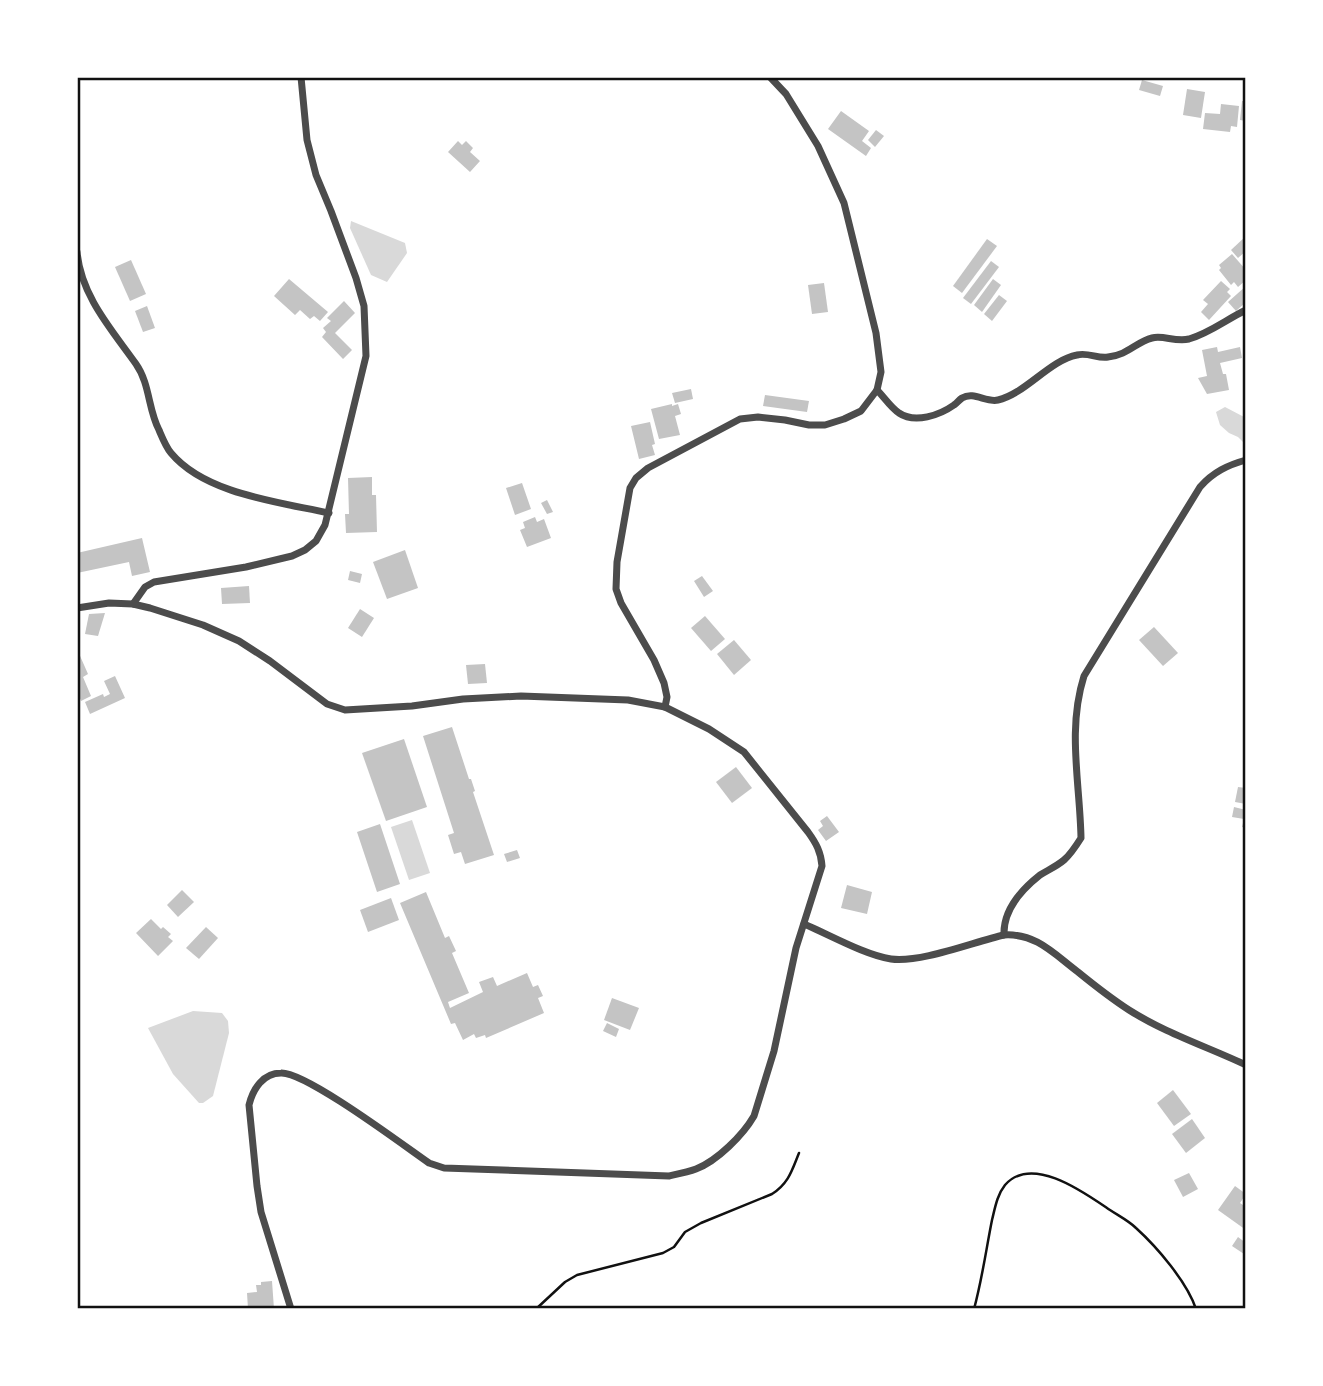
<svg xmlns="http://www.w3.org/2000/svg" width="1323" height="1386" font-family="'Noto Sans',sans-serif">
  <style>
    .water { fill: #d9d9d9 }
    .building { fill: #c4c4c4 }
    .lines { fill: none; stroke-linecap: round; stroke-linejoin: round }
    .path { stroke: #111; stroke-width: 2.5 }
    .minor { stroke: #4c4c4c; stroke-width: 7 }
    .neatline { fill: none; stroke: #111; stroke-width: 2.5 }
  </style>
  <rect width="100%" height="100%" fill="#fff"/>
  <g class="water">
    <path d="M351,221l54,22 2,10 -20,29 -16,-7 -21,-47z"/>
    <path d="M1225,407l21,11v27l-8,-8 -9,-4 -9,-8 -4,-13z"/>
    <path d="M412,820l18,53 -21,7 -18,-53z"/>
    <path d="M193,1011l29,2 6,8 1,12 -16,63 -10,7h-4l-26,-29 -25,-46z"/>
  </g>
  <g class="building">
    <path d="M1142,80l21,6 -3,10 -21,-6z"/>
    <path d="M1187,89l18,3 -4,26 -18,-3z"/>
    <path d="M1242,101h4v20l-6,-1z"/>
    <path d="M1221,104l18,2 -2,21 -6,-1 -1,6 -27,-3 2,-16 15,1z"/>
    <path d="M841,111l28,20 -7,10 9,7 -5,8 -38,-27z"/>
    <path d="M876,130l8,6 -9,11 -7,-7z"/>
    <path d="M458,141l4,4 4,-4 7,7 -3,4 10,9 -10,11 -22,-20z"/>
    <path d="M1246,236v15l-8,7 -7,-8z"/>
    <path d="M987,239l10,7 -35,47 -9,-7z"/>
    <path d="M1232,254l14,16v10l-8,7 -4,-5 -3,3 -12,-15 2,-2 -2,-3z"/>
    <path d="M131,260l15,34 -16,7 -15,-34z"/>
    <path d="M991,261l8,6 -28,37 -8,-6z"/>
    <path d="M289,279l39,33 -8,9 -6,-5 -4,3 -10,-9 -5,5 -21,-19z"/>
    <path d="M993,279l8,6 -19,27 -8,-7z"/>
    <path d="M1221,281l9,8 -3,3 4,4 -22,24 -8,-8 7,-8 -5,-4z"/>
    <path d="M824,283l4,29 -16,2 -4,-29z"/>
    <path d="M1246,286v16l-10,9 -8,-9z"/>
    <path d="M999,295l8,6 -15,20 -8,-7z"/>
    <path d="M344,301l11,12 -20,20 17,17 -9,9 -21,-22 4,-5 -3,-4 8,-7 -4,-3z"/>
    <path d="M147,306l8,22 -12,4 -8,-21z"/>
    <path d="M1217,347l1,5 22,-5 2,11 -22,5 3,11h3l3,16 -22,4 -9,-16 9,-2 -5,-26z"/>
    <path d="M691,389l2,10 -18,4 -3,-10z"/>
    <path d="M765,395l44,6 -2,11 -44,-6z"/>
    <path d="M672,404v2l6,-2 3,10 -6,2 5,19 -21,4 -8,-30z"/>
    <path d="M650,422l5,22 -3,1 3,10 -16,4 -8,-33z"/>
    <path d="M372,477v18h4l1,37 -31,1 -1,-19h4l-1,-36z"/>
    <path d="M522,483l9,26 -16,6 -9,-27z"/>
    <path d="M547,500l6,12 -6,2 -6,-11z"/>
    <path d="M535,517l2,5 7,-3 7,19 -24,9 -7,-17 5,-2 -2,-6z"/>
    <path d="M142,538l8,34 -18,4 -3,-14 -52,11v-20z"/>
    <path d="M405,550l13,38 -31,11 -14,-37z"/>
    <path d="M350,571l12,3 -2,9 -12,-3z"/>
    <path d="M702,576l11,15 -9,6 -10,-16z"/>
    <path d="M249,586l1,17 -28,1 -1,-16z"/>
    <path d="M360,609l14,9 -12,19 -14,-9z"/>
    <path d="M105,613l-7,23 -13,-2 4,-20z"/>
    <path d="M705,616l20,23 -14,12 -20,-23z"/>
    <path d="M1154,627l24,26 -15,13 -24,-26z"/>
    <path d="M734,640l17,20 -17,15 -17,-21z"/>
    <path d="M77,649l11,25 -5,3 8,19 -10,5 -4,-10z"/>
    <path d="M485,664l2,19 -19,1 -2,-19z"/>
    <path d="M115,676l10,22 -35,16 -5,-12 18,-8 1,3 6,-3 -6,-13z"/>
    <path d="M452,727l17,52h2l4,12 -2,1 21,63 -29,9 -4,-12 -7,2 -6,-19 6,-2 -31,-97z"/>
    <path d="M404,739l23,68 -41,14 -24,-68z"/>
    <path d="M736,767l16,21 -20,15 -16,-21z"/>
    <path d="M1238,787l8,1v16l-11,-2z"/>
    <path d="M1234,807l12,3v18l-4,-1 2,-8 -12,-2z"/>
    <path d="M827,816l12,16 -13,9 -8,-11 5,-4 -3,-5z"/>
    <path d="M380,824l20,60 -23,8 -20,-60z"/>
    <path d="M517,850l3,8 -13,4 -3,-8z"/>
    <path d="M847,885l25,7 -5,22 -26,-6z"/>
    <path d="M182,890l12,12 -16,15 -11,-12z"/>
    <path d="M426,892l19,46 4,-2 7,15 -4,2 17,40 -21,9 2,6 33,-16 -4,-10 14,-5 4,9 30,-13 6,14 5,-2 5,11 -5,2 6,15 -58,25 -1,-3 -9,3 -2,-4 -11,6 -8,-17 -4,1 -51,-121z"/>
    <path d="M391,898l8,22 -31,12 -8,-22z"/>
    <path d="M151,919l10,10 2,-2 8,7 -3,3 5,4 -15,15 -22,-23z"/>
    <path d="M206,927l12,11 -19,21 -13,-11z"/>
    <path d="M612,998l27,10 -9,22 -26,-10z"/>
    <path d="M607,1023l12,6 -3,8 -13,-6z"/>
    <path d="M1173,1090l18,24 -17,12 -17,-23z"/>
    <path d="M1192,1119l13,19 -19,15 -14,-19z"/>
    <path d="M1189,1173l9,16 -15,8 -9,-17z"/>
    <path d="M1235,1186l11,8 -6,9 6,4v23l-28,-20z"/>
    <path d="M1238,1237l8,6v8l-2,3 -12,-8z"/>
    <path d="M272,1281l2,28h-26l-1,-16 10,-1 -1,-7h5v-3z"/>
  </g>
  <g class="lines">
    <g class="path">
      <path d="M536,1309l29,-27 12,-7 86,-22 11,-6 11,-15 16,-9 71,-29c17,-11 20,-24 27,-41"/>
      <path d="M974,1309c8,-29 12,-59 18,-89 3,-12 5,-25 13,-35 27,-31 80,8 105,25 9,6 19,11 26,18 21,19 51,54 60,81"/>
    </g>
    <g class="minor">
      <path d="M77,252c4,44 35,78 59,112 14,20 12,45 23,66 3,7 7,17 12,23 34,41 108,49 158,60"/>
      <path d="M877,390c7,7 14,18 22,23 16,11 41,2 55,-8 3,-2 5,-5 8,-7 12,-7 24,5 36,2 27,-6 52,-40 79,-45 11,-3 21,4 31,2 20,-2 28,-15 44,-19 11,-3 23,4 37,1 21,-6 38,-20 57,-29"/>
      <path d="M133,604l12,-17 9,-5 92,-15 46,-11 13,-6 11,-9 9,-16 41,-169 -2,-50 -8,-28 -25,-67 -15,-36 -9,-35 -6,-63"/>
      <path d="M77,608l32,-5 24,1 17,4 53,17 36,16 31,20 57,43 18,6 67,-4 51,-7 58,-3 107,4 37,7 44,22 35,23 64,80c8,11 13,20 14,34l-26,82 -22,103 -20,65c-11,19 -37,45 -58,53 -8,3 -18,5 -27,7l-225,-8 -15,-5c-26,-18 -123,-91 -148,-90 -18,0 -28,16 -32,32l8,81 4,26 30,97"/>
      <path d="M665,707l2,-10 -3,-14 -10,-23 -33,-57 -5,-14 1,-27 13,-74 6,-10 12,-10 92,-49 18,-2 27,3 24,5h16l19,-6 17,-8 16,-21 4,-18 -5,-39 -32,-130 -26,-57 -32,-52 -16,-17"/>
      <path d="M804,924c26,11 61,31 87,35 30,4 82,-17 113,-24 32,-2 50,19 74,37 16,13 34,27 51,38 36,23 79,37 117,55"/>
      <path d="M1004,935c-1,-25 17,-45 36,-60 8,-5 17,-9 24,-15 7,-6 12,-14 17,-22 -1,-55 -14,-108 3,-162l116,-189c13,-15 28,-22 46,-27"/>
    </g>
  </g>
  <rect width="1323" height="1386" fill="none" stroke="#ffffff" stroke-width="158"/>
  <rect x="79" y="79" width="1165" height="1228" class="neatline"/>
</svg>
